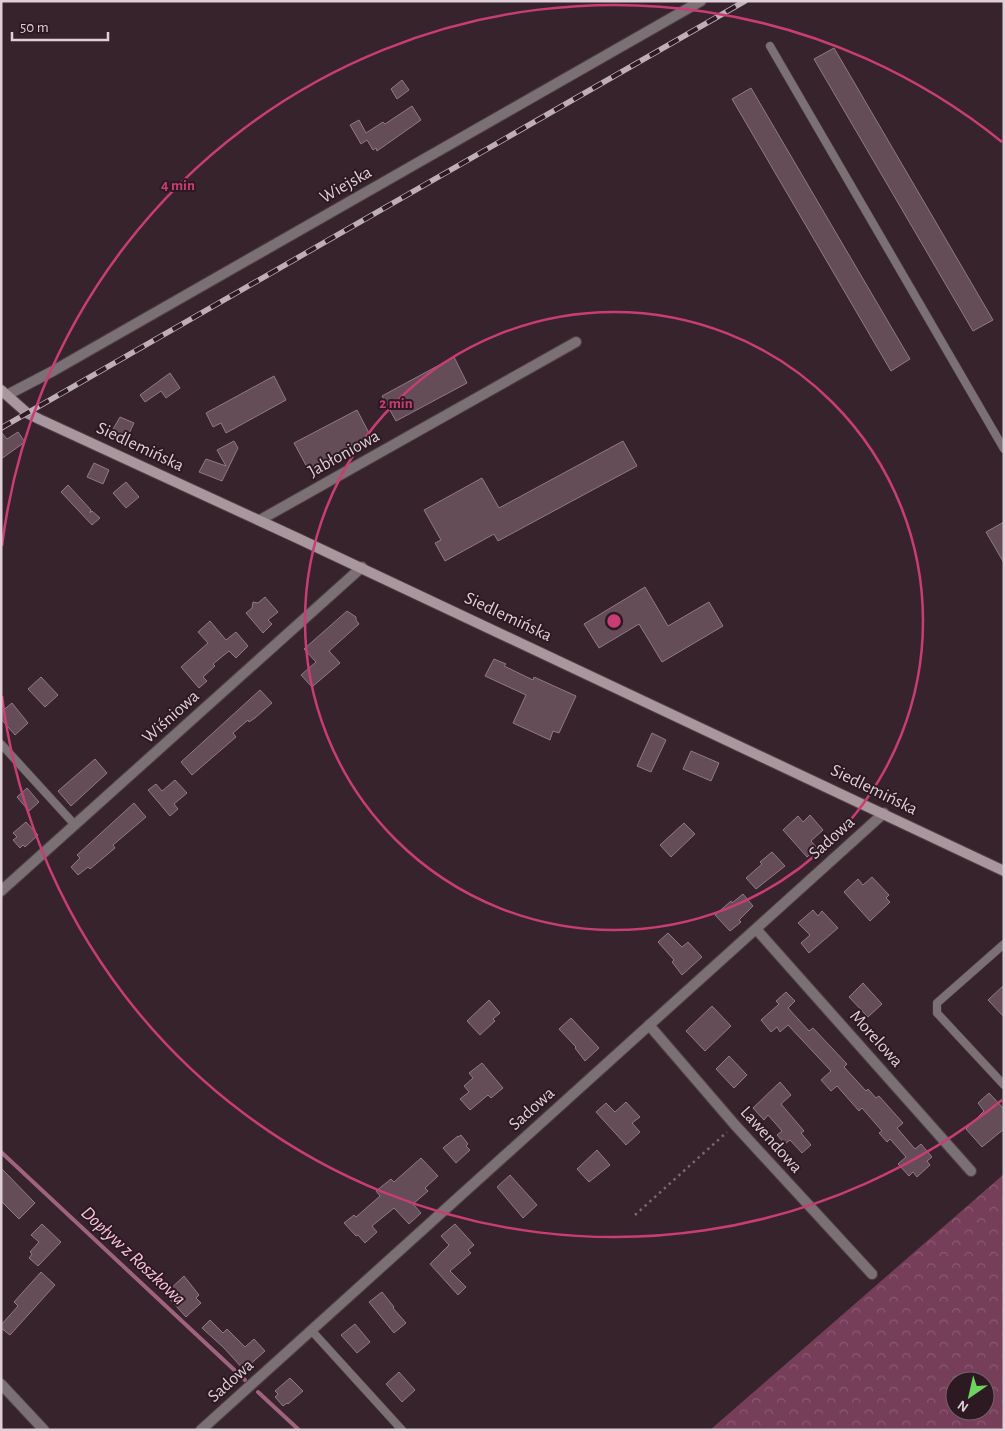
<svg xmlns="http://www.w3.org/2000/svg" width="1005" height="1431" font-family="'Alegreya Sans',sans-serif">
  <style>
    .forest { fill: url(#forest-crowns); fill-rule: evenodd }
    .lines { fill: none; stroke-linecap: round; stroke-linejoin: round }
    .stream { stroke: #a0637f; stroke-width: 4 }
    .building { fill: #644d57; stroke: #927983 }
    .lane-casing { stroke: #523f47; stroke-width: 9 }
    .street-casing { stroke: #523f47; stroke-width: 12 }
    .secondary-casing { stroke: #523f47; stroke-width: 12 }
    .path { stroke: #7a6971; stroke-width: 2.5; stroke-dasharray: 2.5 4; stroke-linecap: butt }
    .lane { stroke: #7b7074; stroke-width: 8 }
    .street { stroke: #7b7074; stroke-width: 10 }
    .secondary { stroke: #a9979e; stroke-width: 10 }
    .rail-casing { stroke: #beafb6; stroke-width: 5.5 }
    .rail { stroke: #2d1922; stroke-width: 4; stroke-dasharray: 11; stroke-linecap: butt }
    .ring { fill: none; stroke: #c83d74; stroke-width: 2.5 }
    .labels { text-anchor: middle; dominant-baseline: central; stroke-width: 4; stroke-linejoin: round; paint-order: stroke }
    .street-label { font-size: 18px; fill: #ded0d6; stroke: #2d1922 }
    .water-label { font-size: 19px; font-style: italic; fill: #fdc5dd; stroke: #2d1922 }
    .centre { fill: #c83d74; stroke: #2d1922; stroke-width: 2.5 }
    .ring-label { font-size: 15px; text-anchor: middle; font-weight: bold; fill: #c83d74; stroke: #2d1922; stroke-width: 4; stroke-linejoin: round; paint-order: stroke }
  </style>
  <defs>
    <pattern id="forest-crowns" width="20" height="18" patternUnits="userSpaceOnUse" patternTransform="scale(1.25)"><rect width="20" height="18" fill="#773e59"/><path d="M2 6a3 3 0 1 1 6 0M12 15a3 3 0 1 1 6 0" fill="none" stroke="#8a5970"/></pattern>
  </defs>
  <rect width="100%" height="100%" fill="#37232c"/>
  <path class="forest" d="M1004,1174v256h-294zM955,1381h30v30h-30z"/>
  <g class="lines">
    <g class="stream">
      <path d="M1,1152l244,228"/>
      <path d="M258,1392l41,38"/>
    </g>
  </g>
  <g class="building">
    <path d="M834,48l159,272 -20,11 -159,-272z"/>
    <path d="M402,80l7,10 -12,9 -6,-10z"/>
    <path d="M751,88l159,271 -19,12 -159,-272z"/>
    <path d="M412,106l9,14 -44,31 -1,-3 -3,2 -6,-10 -6,4 -11,-19 9,-5 7,13 17,-11 2,2z"/>
    <path d="M454,357l13,26 -71,38 -14,-25z"/>
    <path d="M170,373l10,15 -14,10 -5,-7 -16,11 -5,-7z"/>
    <path d="M274,376l12,24 -60,33 -5,-10 -8,4 -7,-14z"/>
    <path d="M357,410l13,25 -62,34 -14,-26z"/>
    <path d="M120,417l14,6 -7,15 -15,-7z"/>
    <path d="M1,432l6,7 11,-7 7,10 -24,17z"/>
    <path d="M234,441l4,7 -16,33 -23,-9 7,-13 20,7 -9,-16z"/>
    <path d="M623,441l14,25 -139,75 -4,-7 -49,27 -10,-18 6,-3 -17,-30 58,-32 17,30z"/>
    <path d="M94,463l15,7 -6,14 -16,-7z"/>
    <path d="M126,482l13,15 -13,11 -13,-15z"/>
    <path d="M68,485l23,25 -1,3 2,-2 8,7 -8,7 -31,-33z"/>
    <path d="M1004,522v41l-18,-31z"/>
    <path d="M645,587l23,39 41,-24 14,24 -61,36 -23,-38 -40,24 -15,-24z"/>
    <path d="M265,597l13,15 -10,8 4,4 -9,9 -17,-20 6,-5 1,-6 5,1z"/>
    <path d="M347,611l9,6v3l3,4 -30,27 11,12 -28,24 -11,-12 15,-13 -12,-13z"/>
    <path d="M210,621l16,19 10,-8 12,14 -12,12 -7,-7 -16,13 2,2 -12,11 4,4 -8,7 -18,-21 27,-24 -10,-11z"/>
    <path d="M494,659l12,5 -2,2 29,14 1,-3 42,19 -17,37 -6,-2 -3,9 -37,-17 13,-28 -41,-19z"/>
    <path d="M41,677l17,18 -13,12 -17,-18z"/>
    <path d="M260,690l12,13 -17,15 -6,4 -1,-2 -15,13 3,4 -44,38 -11,-13z"/>
    <path d="M12,703l16,20 -13,12 -14,-16v-7z"/>
    <path d="M652,733l14,7 -15,32 -14,-6z"/>
    <path d="M691,751l28,12 -8,18 -28,-12z"/>
    <path d="M95,759l12,14 -36,33 -13,-15z"/>
    <path d="M175,780l12,13 -13,11 4,5 -8,7 -22,-26 8,-6 6,7z"/>
    <path d="M27,788l12,14 -10,9 -12,-14z"/>
    <path d="M134,803l12,14 -33,28 2,3 -25,21 -2,-2 -10,8 -7,-8 9,-9 -3,-3z"/>
    <path d="M810,815l13,15 -12,11 6,7 -10,9 -24,-27 15,-14 5,6z"/>
    <path d="M26,822l12,13 -13,12 -2,-2 -3,3 -7,-8 4,-3 -4,-4z"/>
    <path d="M684,823l11,11 -24,23 -11,-12z"/>
    <path d="M772,852l13,14 -29,23 -10,-11 16,-14 -2,-2z"/>
    <path d="M872,877l17,18 -3,3 4,4 -20,19 -26,-29 14,-13 5,6z"/>
    <path d="M743,894l10,12 -14,14 2,2 -11,9 -15,-16 16,-14 1,2z"/>
    <path d="M813,910l5,6 4,-5 16,17 -29,25 -8,-10 9,-8 -12,-12z"/>
    <path d="M668,933l14,14 6,-5 14,15 -20,18 -10,-13 2,-2 -16,-18z"/>
    <path d="M863,983l19,21 -14,13 -19,-20z"/>
    <path d="M1004,985v32l-16,-17z"/>
    <path d="M786,992l9,9 -7,7 21,23 4,-3 34,36 -3,3 22,24 2,-2 8,9 3,-2 24,27 -6,5 18,21 6,-5 11,13 -5,4 3,4 -13,12 -4,-5 -4,4 -11,-12 8,-7 -16,-18 -3,3 -8,-9 3,-2 -20,-23 -3,3 -22,-25 -6,5 -10,-11 10,-9 -43,-46 -8,7 -3,-5 -6,5 -10,-12 18,-16 -3,-3z"/>
    <path d="M489,1000l11,13 -7,6 2,2 -15,14 -13,-14z"/>
    <path d="M712,1006l19,20 -26,25 -19,-20z"/>
    <path d="M571,1018l28,30 -14,13 -10,-13 1,-1 -17,-18z"/>
    <path d="M729,1056l18,19 -13,13 -18,-19z"/>
    <path d="M482,1063l21,25 -12,10 -3,-3 -18,15 -10,-11 9,-7 -5,-6 9,-8 -4,-5z"/>
    <path d="M780,1082l11,13 -10,9 23,27 -3,2 10,12 -9,8 -12,-13 -5,4 -8,-9 5,-4 -14,-16 -4,5 -11,-12z"/>
    <path d="M989,1093l15,16v20l-22,18 -16,-18 18,-18 -6,-8z"/>
    <path d="M626,1102l14,15 -8,6 8,9 -14,13 -30,-33 10,-9 9,9z"/>
    <path d="M461,1135l7,9 -2,2 4,4 -14,13 -13,-15 15,-12v1z"/>
    <path d="M597,1150l13,15 -21,17 -12,-13z"/>
    <path d="M421,1158l17,18 -13,12 3,3 -15,13 8,9 -12,11 -15,-16 -22,18 5,6 -12,11 -7,-8 -2,1 -12,-13 10,-8 2,2 24,-21 -4,-5 15,-12 3,3z"/>
    <path d="M1,1168l34,35 -16,16 -18,-18z"/>
    <path d="M510,1175l27,30 -14,13 -26,-31z"/>
    <path d="M42,1224l19,18 -23,24 -9,-8 3,-4 -2,-2 9,-10 -8,-7z"/>
    <path d="M455,1224l19,21 -6,5 3,3 -21,18 16,16 -8,8 -28,-31 19,-19 -8,-9z"/>
    <path d="M41,1272l14,13 -45,50 -9,-7v-3l17,-19 -4,-4z"/>
    <path d="M184,1276l15,19 -3,3 5,5 -15,14 -21,-23z"/>
    <path d="M382,1292l12,15 -1,1 13,15 -12,10 -25,-31z"/>
    <path d="M210,1320l13,13 4,-4 18,18 9,-8 11,12 -21,19 -20,-22 -22,-20z"/>
    <path d="M355,1324l15,18 -13,11 -16,-18z"/>
    <path d="M399,1372l16,18 -13,12 -16,-18z"/>
    <path d="M290,1378l13,13 -15,13 -1,-1 -4,3 -8,-9 3,-3 -3,-3z"/>
  </g>
  <g class="lines">
    <g class="lane-casing">
      <g id="lane">
        <path d="M770,46l234,403"/>
        <path d="M1,744l74,81"/>
        <path d="M1004,944l-67,59v10l67,72"/>
        <path d="M311,1330l91,100"/>
      </g>
    </g>
    <g class="street-casing">
      <g id="street">
        <path d="M7,395l46,-24 648,-370"/>
        <path d="M260,520l316,-178"/>
        <path d="M1,891l361,-324"/>
        <path d="M756,929l215,242"/>
        <path d="M649,1025l86,100 137,149"/>
        <path d="M1,1384l43,46"/>
        <path d="M201,1430l683,-617"/>
      </g>
    </g>
    <g class="secondary-casing">
      <path id="secondary" d="M1,390l26,23 12,6c323,148 645,299 965,452"/>
    </g>
    <path class="path" d="M635,1215l92,-83"/>
    <use href="#lane" class="lane"/>
    <use href="#street" class="street"/>
    <use href="#secondary" class="secondary"/>
    <g class="rail-casing">
      <path id="rail" d="M1,428l744,-427"/>
    </g>
    <use href="#rail" class="rail"/>
  </g>
  <g class="ring">
    <circle cx="614" cy="621" r="309"/>
    <path d="M1002 1100A617 617 0 0 1 2 696M2 546A617 617 0 0 1 1002 142"/>
  </g>
  <g class="labels">
    <g class="street-label">
      <text transform="translate(346 185) rotate(-30)">Wiejska</text>
      <text transform="translate(140 447) rotate(25)">Siedlemińska</text>
      <text transform="translate(344 454) rotate(-29)">Jabłoniowa</text>
      <text transform="translate(508 617) rotate(25)">Siedlemińska</text>
      <text transform="translate(171 717) rotate(-42)">Wiśniowa</text>
      <text transform="translate(874 790) rotate(26)">Siedlemińska</text>
      <text transform="translate(832 838) rotate(-42)">Sadowa</text>
      <text transform="translate(876 1039) rotate(48)">Morelowa</text>
      <text transform="translate(532 1109) rotate(-42)">Sadowa</text>
      <text transform="translate(771 1140) rotate(48)">Lawendowa</text>
      <text transform="translate(231 1381) rotate(-42)">Sadowa</text>
    </g>
    <g class="water-label">
      <text transform="translate(133 1256) rotate(43)">Dopływ z Roszkowa</text>
    </g>
  </g>
  <circle cx="614" cy="621" r="8" class="centre"/>
  <g class="ring-label">
    <text x="178" y="190">4 min</text>
    <text x="396" y="408">2 min</text>
  </g>
  <rect width="1005" height="1431" fill="none" stroke="#ded0d6" stroke-width="5"/>
  <g transform="translate(970 1396) rotate(214)"><circle r="24" fill="#2d1922" stroke="#74626a"/>
  <path d="M0-4L9 19L0 12L-9 19Z" fill="#6fd35f"/>
  <text y="-8" font-size="14" font-weight="bold" text-anchor="middle" fill="#ded0d6">N</text>
  </g>
  <path d="M12 32v8h96v-8" fill="none" stroke="#ded0d6" stroke-width="2.5"/>
  <text x="20" y="32" font-size="15" fill="#ded0d6" stroke="#2d1922" stroke-width="4" paint-order="stroke">50 m</text>
</svg>
